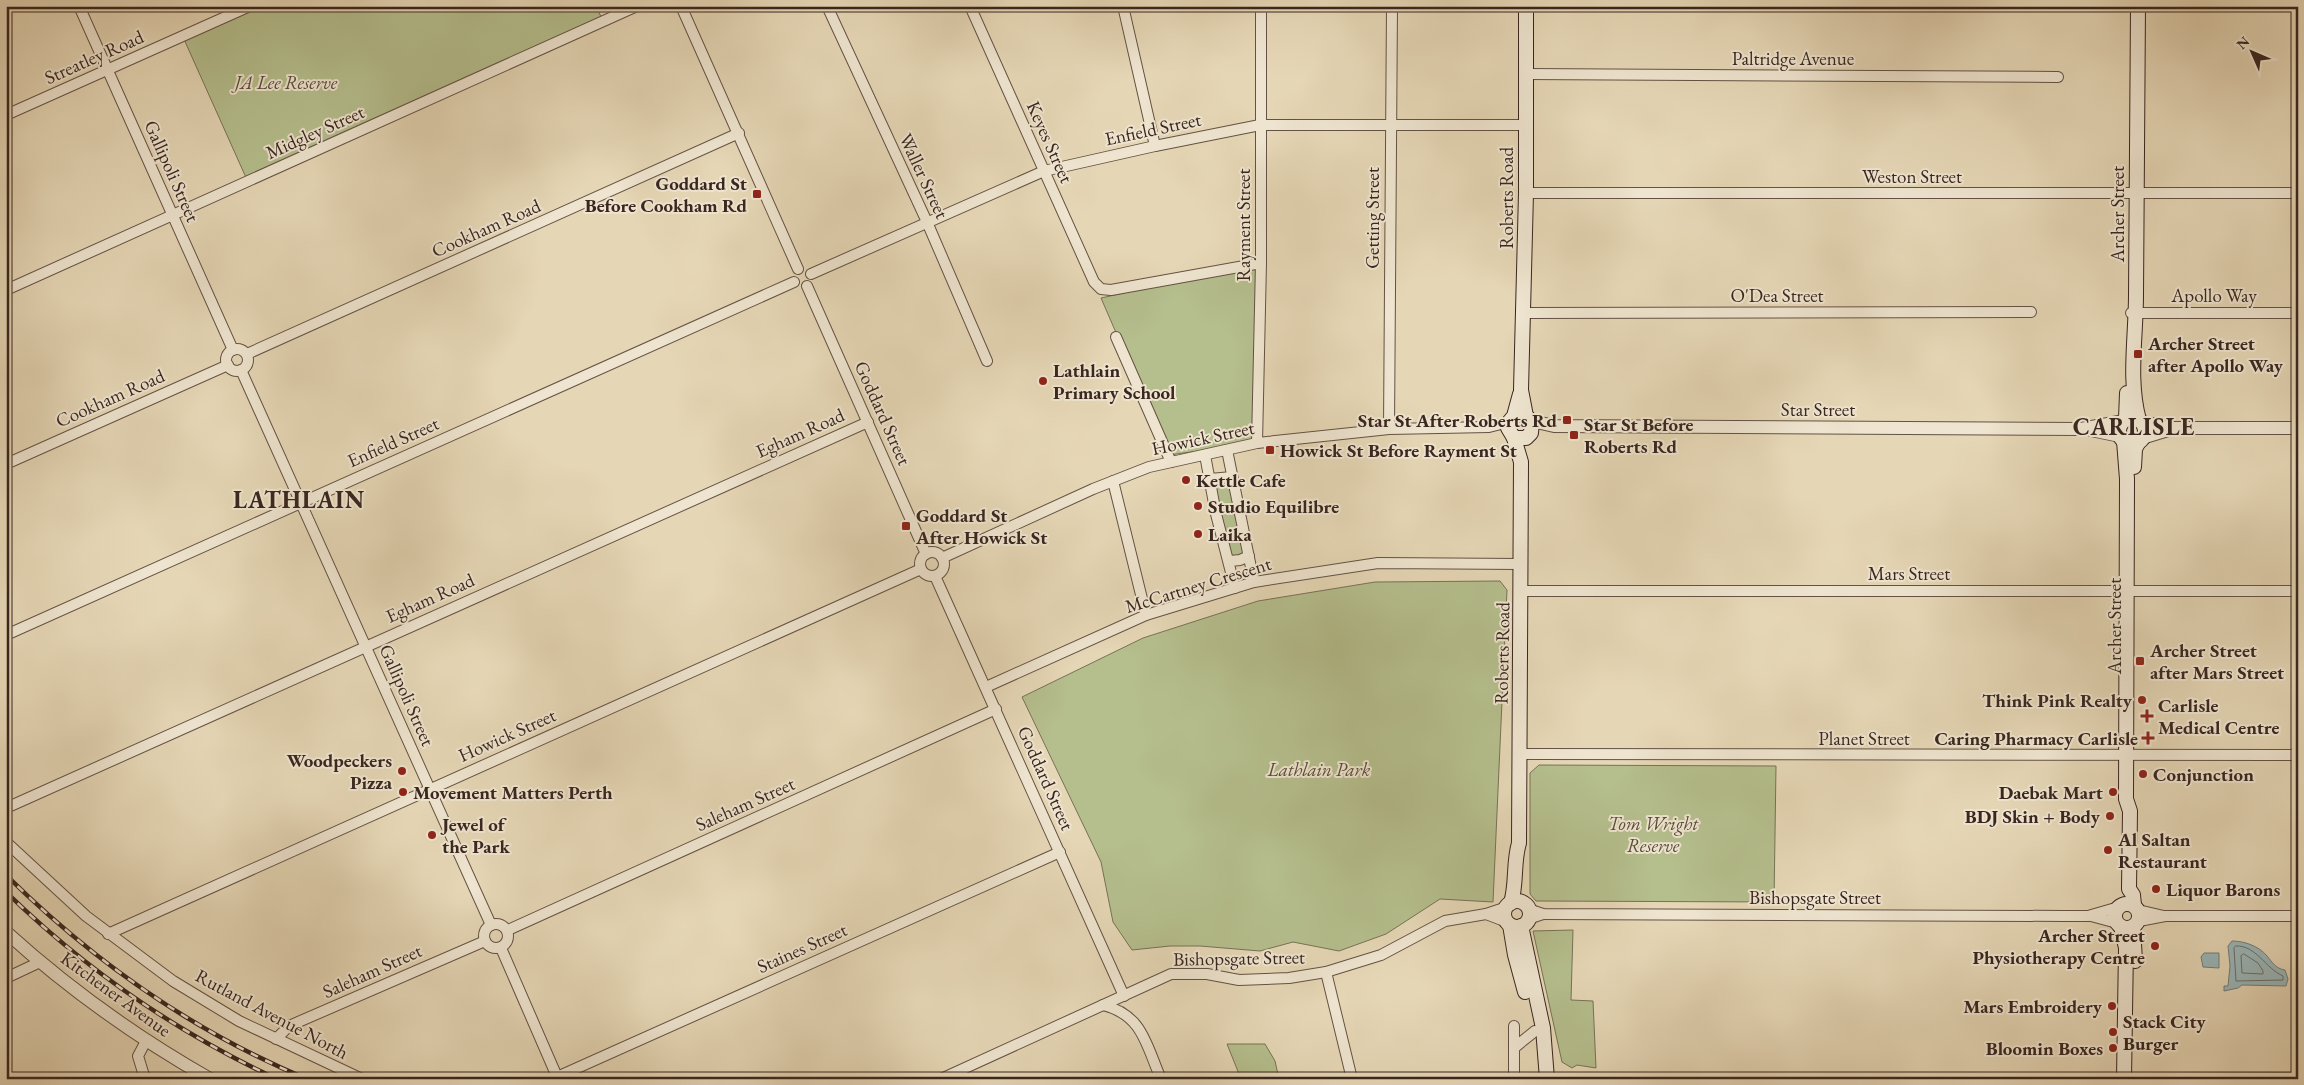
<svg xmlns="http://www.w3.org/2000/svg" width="2304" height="1085" font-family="'EB Garamond',serif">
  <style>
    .green { fill: #b5be8d; stroke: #777256 }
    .water { fill: #9ab6b8; stroke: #737c7b }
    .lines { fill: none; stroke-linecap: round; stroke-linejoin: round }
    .shore { stroke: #6a6e6c; stroke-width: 1 }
    .minor-casing { stroke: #645244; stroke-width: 12 }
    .tertiary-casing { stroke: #645244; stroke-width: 14 }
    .secondary-casing { stroke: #39261f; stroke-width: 16 }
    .minor { stroke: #eee4cf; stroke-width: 10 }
    .tertiary { stroke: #eee4cf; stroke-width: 12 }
    .secondary { stroke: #eee4cf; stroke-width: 14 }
    .rail-casing { stroke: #39261f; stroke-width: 4.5 }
    .rail { stroke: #eee4cf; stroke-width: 2.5; stroke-dasharray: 8; stroke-linecap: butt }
    .poi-dot { fill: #8f2418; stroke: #eee4cf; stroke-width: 2 }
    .labels { text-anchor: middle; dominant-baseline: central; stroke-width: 4; stroke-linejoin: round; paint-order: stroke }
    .street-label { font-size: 19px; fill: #39261f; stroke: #eee4cf }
    .park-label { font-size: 19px; font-style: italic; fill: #584c3a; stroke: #eee4cf }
    .poi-label { font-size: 19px; font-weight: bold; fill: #39261f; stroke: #eee4cf; text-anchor: start }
    .district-label { font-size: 24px; font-weight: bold; letter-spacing: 1px; fill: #39261f; stroke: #eee4cf }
  </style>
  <rect width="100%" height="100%" fill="#e5d6b5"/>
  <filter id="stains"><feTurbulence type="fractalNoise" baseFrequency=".004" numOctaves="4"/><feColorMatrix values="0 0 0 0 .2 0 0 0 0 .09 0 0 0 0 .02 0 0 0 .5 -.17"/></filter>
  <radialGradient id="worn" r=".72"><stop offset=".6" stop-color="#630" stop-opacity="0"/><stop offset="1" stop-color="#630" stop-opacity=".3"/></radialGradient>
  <g class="green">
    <path d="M250,6h346l7,15 -355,161 -65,-145z"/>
    <path d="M1261,263l-4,180 -88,12 -68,-157z"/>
    <path d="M1232,477l17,79 -19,5 -20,-82z"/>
    <path d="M1500,581l7,9 -14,312 -53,-3 -54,35 -47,17 -46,-9 -33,9 -60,-5h-30l-38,4 -19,-28 -12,-60 -79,-165 121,-59 115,-37 117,-19z"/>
    <path d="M1539,765l237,1 -2,136 -238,-1 -6,-7v-121z"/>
    <path d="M1573,930l-2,70 22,1 3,67 -19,-3 -5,3 -10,-6 -29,-131z"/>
    <path d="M1227,1044h38l10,17 4,18h-38z"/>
  </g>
  <g class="water">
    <path d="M2232,941c12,0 27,5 35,15 5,6 9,13 18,14l3,9 -2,7 -44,-1 -4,3 -14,3v-5h4l2,-20 -2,-20z"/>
    <path d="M2204,953h15v15l-16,-1 -2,-10z"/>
  </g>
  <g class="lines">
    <g class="shore">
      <path d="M2236,946c20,-1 29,22 47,30v4l-47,1 -2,-33z"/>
      <path d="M2244,954l14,9 5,8v3l-21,-1 -1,-17z"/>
    </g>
    <g class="minor-casing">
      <g id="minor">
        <path d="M79,6l154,344"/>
        <path d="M681,6l117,263"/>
        <path d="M827,6l100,216 60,139"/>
        <path d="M970,6l124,276 7,7 10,1 150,-27"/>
        <path d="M1123,6l32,140"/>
        <path d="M1526,74l532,3"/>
        <path d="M6,115l244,-109"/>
        <path d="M1526,193h772"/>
        <path d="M811,274l233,-103 111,-25 105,-21h264"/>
        <path d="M807,286l119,268"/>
        <path d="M6,290l631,-284"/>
        <path d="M1523,313l508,-1"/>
        <path d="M2131,313h167"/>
        <path d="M1116,337l55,125"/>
        <circle cx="237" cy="360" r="11"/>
        <path d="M247,354l492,-221"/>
        <path d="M241,370l250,555"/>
        <path d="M1389,429l3,-423"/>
        <path d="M1257,443l4,-180v-257"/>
        <path d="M1227,450l27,132"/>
        <path d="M1205,455l11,59 19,74"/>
        <path d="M6,464l222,-99"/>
        <path d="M1210,479l22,-2"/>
        <path d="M1113,481l33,134"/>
        <circle cx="932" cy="564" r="12"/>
        <path d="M942,558l151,-69 56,-22 108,-24 132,-14 100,-2 20,-5"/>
        <path d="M1230,561l10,-1 9,-4"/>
        <path d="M935,576l189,420"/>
        <path d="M1521,591h777"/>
        <path d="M6,635l788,-353"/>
        <path d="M986,687l160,-72 108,-33 124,-19 143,1"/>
        <path d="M1520,754l778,1"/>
        <path d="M6,808l862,-386"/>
        <path d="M6,842l80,74 87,65 66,40 123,58"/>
        <path d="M1528,909l15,5 522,2h23l31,-9"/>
        <path d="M2138,910l26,6"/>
        <path d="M1486,914l21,8"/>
        <path d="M2091,916l26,7"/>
        <path d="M1528,919l15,-5"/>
        <path d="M2139,921l26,-5h133"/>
        <circle cx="496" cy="936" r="12"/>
        <path d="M508,930l488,-221"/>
        <path d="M108,934l813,-365"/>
        <path d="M501,948l57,131"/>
        <path d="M1326,972l26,107"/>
        <path d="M6,978l34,-16"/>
        <path d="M1103,1005c40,10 43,40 58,74"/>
        <path d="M276,1039l13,-13 196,-85"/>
        <path d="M1514,1048l21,-17"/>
        <path d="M557,1077l503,-225"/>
        <path d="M145,1079l-7,-23 8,-15"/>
        <path d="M941,1079l230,-105h36l32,6 50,-2 37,-6 55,-17 64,-34 41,-7 21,-7"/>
        <path d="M1514,1079v-53"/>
        <path d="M2139,1079l159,-1"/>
      </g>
    </g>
    <g class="tertiary-casing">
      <g id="tertiary">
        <path d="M1532,421l22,5 527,3 43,-8"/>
        <path d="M2141,422l32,6h125"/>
        <path d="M2091,430l29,6"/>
        <path d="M2142,438l26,-8"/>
        <path d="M6,932c63,57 130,105 204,147"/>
      </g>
    </g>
    <g class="secondary-casing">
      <g id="secondary">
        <path d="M1526,6v187l-5,197 5,26"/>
        <path d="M2138,6c-1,97 -2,193 -2,289 0,42 -8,85 3,125"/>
        <path d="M1514,416l9,-2 9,7 -1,12 -5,5h-12l-6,-10 1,-6 5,-6 6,-22"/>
        <circle cx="2132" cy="431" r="13"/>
        <path d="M2126,419l1,-26"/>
        <path d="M2124,441l3,38 -1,320 4,12 -1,78 4,6 1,10"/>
        <path d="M2134,467l1,-18 4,-8"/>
        <circle cx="1517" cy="914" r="13"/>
        <path d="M1511,903c6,-20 2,-40 8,-60l2,-381 -7,-24"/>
        <circle cx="2127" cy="916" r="12"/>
        <path d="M1510,925l5,30 10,37"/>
        <path d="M1521,926l22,102 4,51"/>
        <path d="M2121,927l5,21 -2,131"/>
        <path d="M2133,927l2,34"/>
      </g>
    </g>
    <use href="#minor" class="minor"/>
    <use href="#tertiary" class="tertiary"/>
    <use href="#secondary" class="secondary"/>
    <g class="rail-casing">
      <g id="rail">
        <path d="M6,875c87,86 188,157 301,204"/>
        <path d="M6,892c80,78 170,140 271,187"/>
      </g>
    </g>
    <use href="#rail" class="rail"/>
  </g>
  <g class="poi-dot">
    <rect x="752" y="189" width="10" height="10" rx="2.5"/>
    <rect x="2133" y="349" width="10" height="10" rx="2.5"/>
    <circle cx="1043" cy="381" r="5"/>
    <rect x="1562" y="415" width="10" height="10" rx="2.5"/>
    <rect x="1569" y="430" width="10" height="10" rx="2.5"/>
    <rect x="1265" y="445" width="10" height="10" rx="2.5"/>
    <circle cx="1186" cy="480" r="5"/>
    <circle cx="1198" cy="506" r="5"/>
    <rect x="901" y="521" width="10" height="10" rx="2.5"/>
    <circle cx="1198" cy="534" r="5"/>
    <rect x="2135" y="656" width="10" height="10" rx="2.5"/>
    <circle cx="2142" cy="700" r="5"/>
    <path d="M2144.5 708.5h5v5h5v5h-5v5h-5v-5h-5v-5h5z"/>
    <path d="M2145.5 730.5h5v5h5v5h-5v5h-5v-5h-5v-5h5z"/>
    <circle cx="402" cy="771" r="5"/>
    <circle cx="2143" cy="774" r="5"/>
    <circle cx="403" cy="792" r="5"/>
    <circle cx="2113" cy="792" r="5"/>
    <circle cx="2110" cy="816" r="5"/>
    <circle cx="432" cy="835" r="5"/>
    <circle cx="2108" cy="850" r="5"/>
    <circle cx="2156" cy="889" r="5"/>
    <circle cx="2155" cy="946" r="5"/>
    <circle cx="2112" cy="1006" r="5"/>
    <circle cx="2113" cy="1032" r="5"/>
    <circle cx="2113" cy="1048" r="5"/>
  </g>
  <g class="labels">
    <g class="street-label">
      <text transform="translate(94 57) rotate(-24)">Streatley Road</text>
      <text x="1793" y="58">Paltridge Avenue</text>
      <text transform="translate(1153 129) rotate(-12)">Enfield Street</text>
      <text transform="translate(315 132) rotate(-24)">Midgley Street</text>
      <text transform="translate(1050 142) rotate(66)">Keyes Street</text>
      <text transform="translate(172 171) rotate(66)">Gallipoli Street</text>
      <text transform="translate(924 176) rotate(65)">Waller Street</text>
      <text x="1912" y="176">Weston Street</text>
      <text transform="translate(1506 198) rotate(-90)">Roberts Road</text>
      <text transform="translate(2117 214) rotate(-90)">Archer Street</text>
      <text transform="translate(1372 218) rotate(-90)">Getting Street</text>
      <text transform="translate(1243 225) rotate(-90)">Rayment Street</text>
      <text transform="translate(486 228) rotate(-24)">Cookham Road</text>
      <text x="1777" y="295">O'Dea Street</text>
      <text x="2214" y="295">Apollo Way</text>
      <text transform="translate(110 398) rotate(-24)">Cookham Road</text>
      <text x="1818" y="409">Star Street</text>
      <text transform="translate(883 413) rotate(66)">Goddard Street</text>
      <text transform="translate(800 433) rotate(-24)">Egham Road</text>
      <text transform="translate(1203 438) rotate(-12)">Howick Street</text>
      <text transform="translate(393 442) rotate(-24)">Enfield Street</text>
      <text x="1909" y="573">Mars Street</text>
      <text transform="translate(1198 585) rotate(-17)">McCartney Crescent</text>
      <text transform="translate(430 598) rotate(-24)">Egham Road</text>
      <text transform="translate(2114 626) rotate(-90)">Archer Street</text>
      <text transform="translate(1502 653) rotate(-89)">Roberts Road</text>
      <text transform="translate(407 695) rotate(66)">Gallipoli Street</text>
      <text transform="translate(507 735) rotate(-24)">Howick Street</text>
      <text x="1864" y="738">Planet Street</text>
      <text transform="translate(1046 778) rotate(66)">Goddard Street</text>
      <text transform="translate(745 804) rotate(-24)">Saleham Street</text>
      <text x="1815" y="897">Bishopsgate Street</text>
      <text transform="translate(802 948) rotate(-24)">Staines Street</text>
      <text transform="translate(1239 958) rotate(-1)">Bishopsgate Street</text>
      <text transform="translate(372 971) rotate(-24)">Saleham Street</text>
      <text transform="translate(116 994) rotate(36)">Kitchener Avenue</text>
      <text transform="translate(272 1014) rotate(28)">Rutland Avenue North</text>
    </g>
    <g class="park-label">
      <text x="286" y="82">JA Lee Reserve</text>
      <text x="1319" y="769">Lathlain Park</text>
      <text x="1653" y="823">Tom Wright<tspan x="1653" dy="22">Reserve</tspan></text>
    </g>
    <g class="poi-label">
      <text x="747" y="183" text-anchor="end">Goddard St<tspan x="747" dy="22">Before Cookham Rd</tspan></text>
      <text x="2148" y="343">Archer Street<tspan x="2148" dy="22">after Apollo Way</tspan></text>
      <text x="1053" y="370">Lathlain<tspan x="1053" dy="22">Primary School</tspan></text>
      <text x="1557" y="420" text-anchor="end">Star St After Roberts Rd</text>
      <text x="1584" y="424">Star St Before<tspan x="1584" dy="22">Roberts Rd</tspan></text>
      <text x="1280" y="450">Howick St Before Rayment St</text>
      <text x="1196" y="480">Kettle Cafe</text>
      <text x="1208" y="506">Studio Equilibre</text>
      <text x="916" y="515">Goddard St<tspan x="916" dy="22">After Howick St</tspan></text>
      <text x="1208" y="534">Laika</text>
      <text x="2150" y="650">Archer Street<tspan x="2150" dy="22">after Mars Street</tspan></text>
      <text x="2132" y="700" text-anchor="end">Think Pink Realty</text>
      <text x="2158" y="705">Carlisle<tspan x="2158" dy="22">Medical Centre</tspan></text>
      <text x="2138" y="738" text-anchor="end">Caring Pharmacy Carlisle</text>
      <text x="392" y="760" text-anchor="end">Woodpeckers<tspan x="392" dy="22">Pizza</tspan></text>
      <text x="2153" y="774">Conjunction</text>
      <text x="413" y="792">Movement Matters Perth</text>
      <text x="2103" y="792" text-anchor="end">Daebak Mart</text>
      <text x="2100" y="816" text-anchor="end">BDJ Skin + Body</text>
      <text x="442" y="824">Jewel of<tspan x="442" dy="22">the Park</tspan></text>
      <text x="2118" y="839">Al Saltan<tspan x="2118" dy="22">Restaurant</tspan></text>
      <text x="2166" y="889">Liquor Barons</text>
      <text x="2145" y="935" text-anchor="end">Archer Street<tspan x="2145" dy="22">Physiotherapy Centre</tspan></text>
      <text x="2102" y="1006" text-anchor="end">Mars Embroidery</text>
      <text x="2123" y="1021">Stack City<tspan x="2123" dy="22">Burger</tspan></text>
      <text x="2103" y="1048" text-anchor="end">Bloomin Boxes</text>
    </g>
    <g class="district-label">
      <text x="2134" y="426">CARLISLE</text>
      <text x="299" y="499">LATHLAIN</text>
    </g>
  </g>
  <rect width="2304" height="1085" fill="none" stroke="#e5d6b5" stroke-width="25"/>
  <rect x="8" y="8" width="2289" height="1070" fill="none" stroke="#39261f" stroke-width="2.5"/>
  <rect x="12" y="12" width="2279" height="1060" fill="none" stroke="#39261f"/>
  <g transform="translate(2252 52) rotate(315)" stroke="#eee4cf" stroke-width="4" paint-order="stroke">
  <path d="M0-4L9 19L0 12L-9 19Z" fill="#39261f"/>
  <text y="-8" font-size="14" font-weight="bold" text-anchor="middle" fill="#39261f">N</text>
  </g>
  <rect width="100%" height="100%" filter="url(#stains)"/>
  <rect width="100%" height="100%" fill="url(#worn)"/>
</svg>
